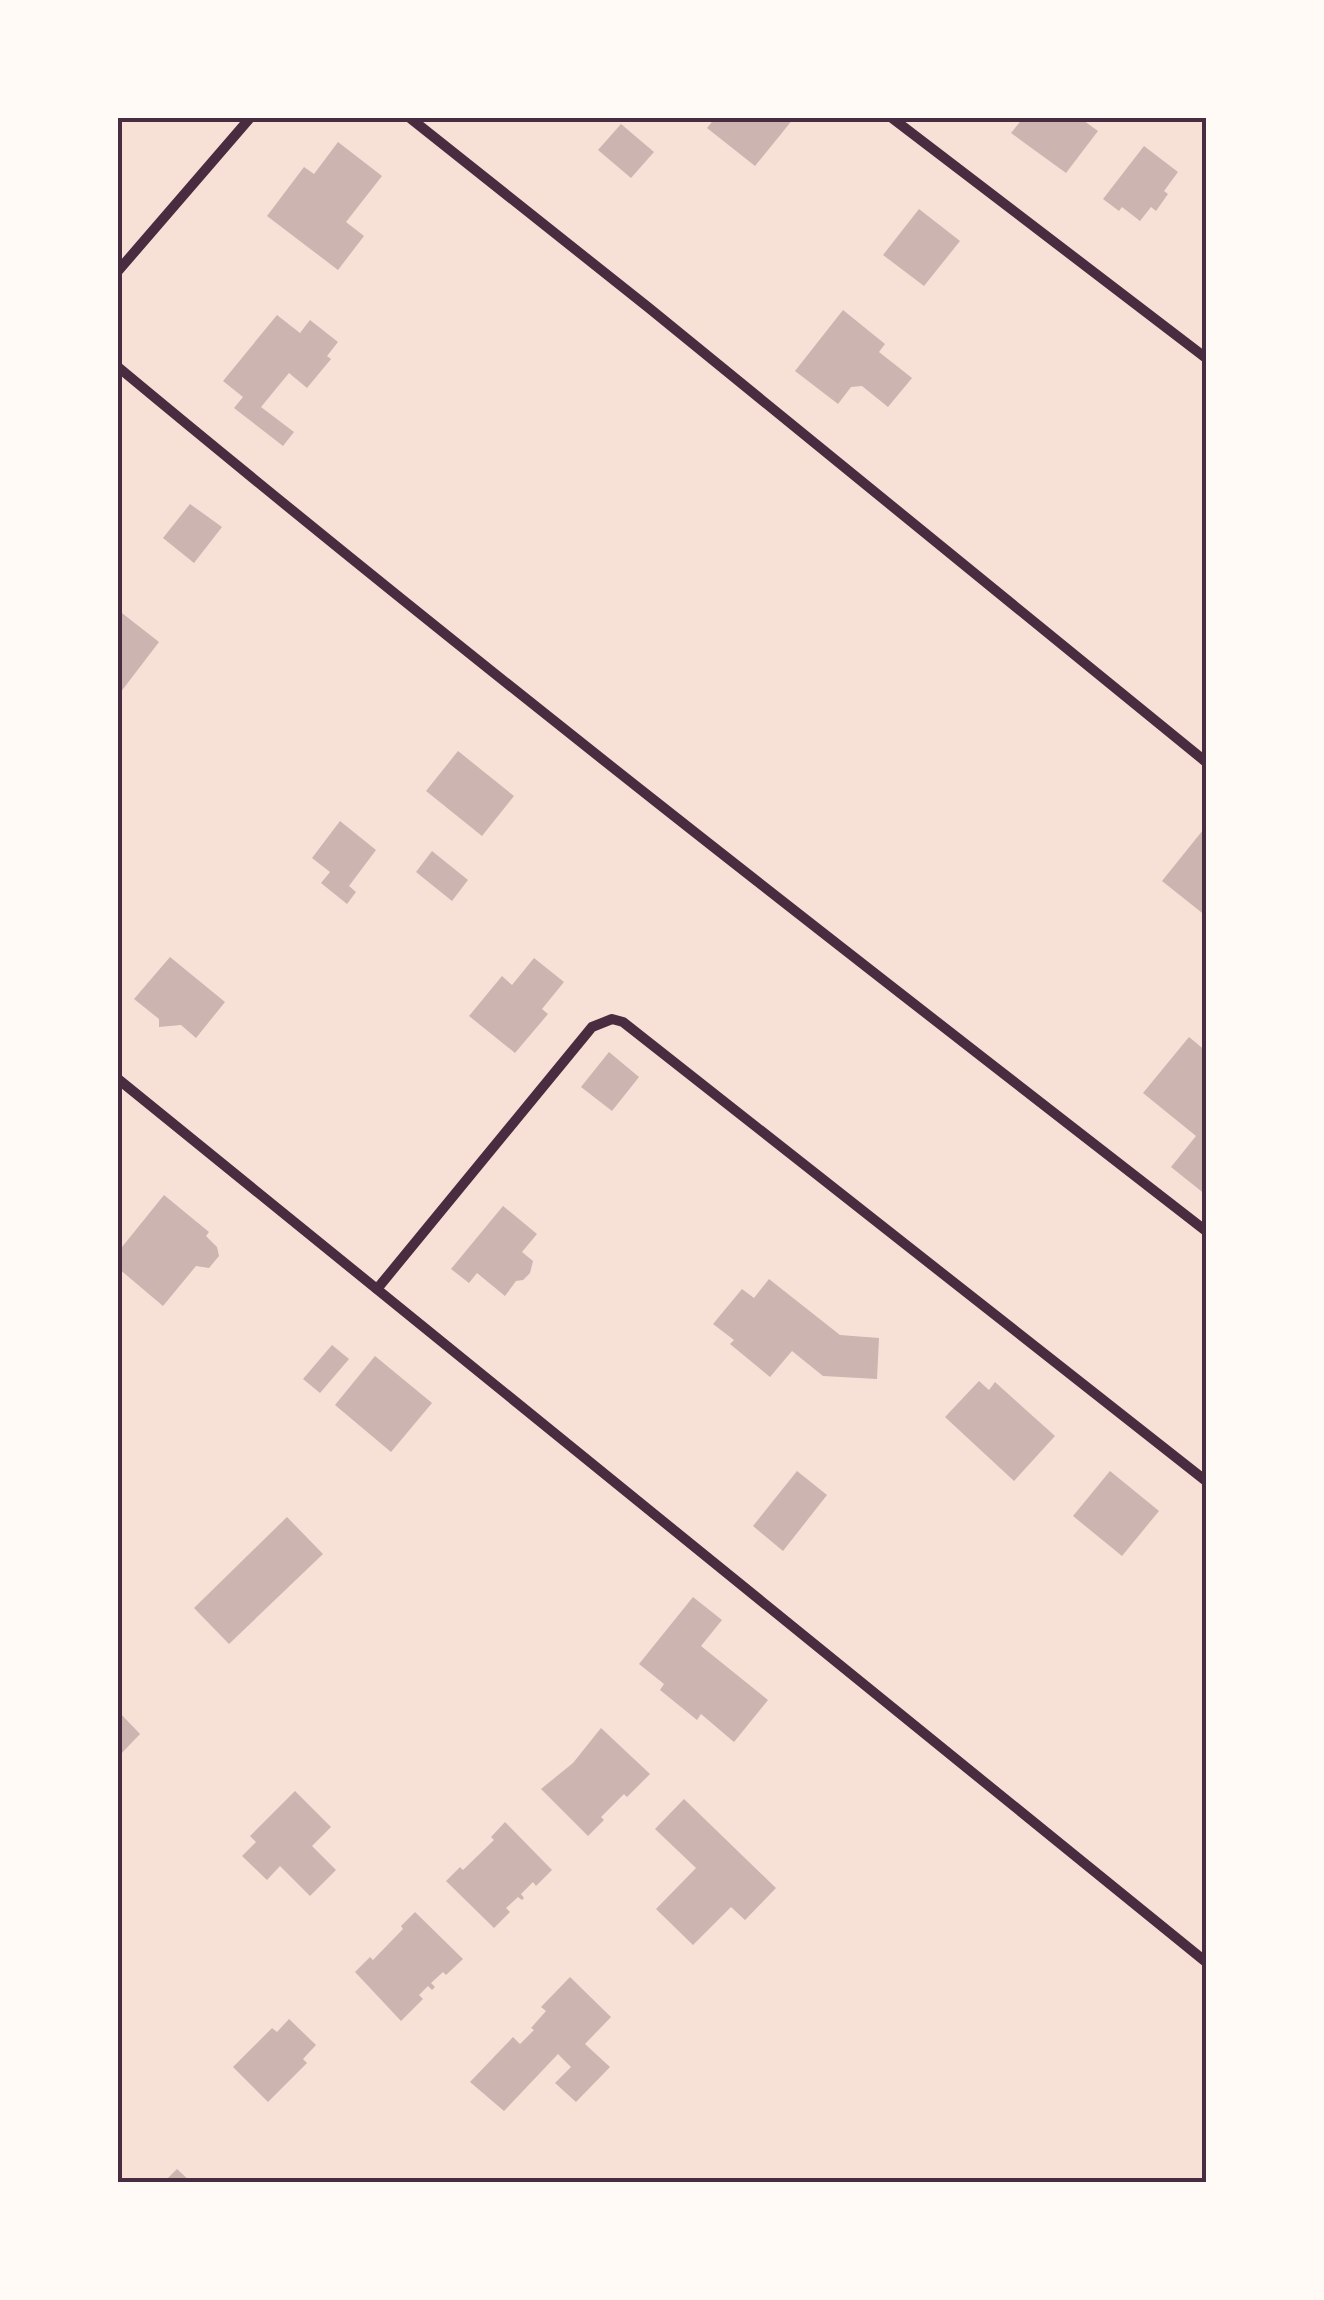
<svg xmlns="http://www.w3.org/2000/svg" width="1324" height="2300" font-family="'Space Grotesk',sans-serif">
  <style>
    .building { fill: #ccb4b1 }
    .lines { fill: none; stroke-linecap: round; stroke-linejoin: round }
    .minor { stroke: #4a2c40; stroke-width: 10 }
    .neatline { fill: none; stroke: #4a2c40; stroke-width: 4 }
  </style>
  <rect width="100%" height="100%" fill="#f7e1d7"/>
  <g class="building">
    <path d="M715,118h79l-39,48 -48,-38z"/>
    <path d="M1023,118h57l18,13 -32,42 -55,-40z"/>
    <path d="M621,124l33,28 -23,26 -33,-28z"/>
    <path d="M338,142l44,34 -36,46 18,14 -26,34 -71,-54 37,-49 10,7z"/>
    <path d="M1144,146l34,26 -14,19 4,3 -12,17 -5,-4 -11,14 -18,-14 -3,4 -16,-12z"/>
    <path d="M919,209l41,32 -36,45 -41,-31z"/>
    <path d="M843,310l42,34 -6,8 33,26 -24,29 -26,-21 -11,1 -13,17 -43,-33z"/>
    <path d="M277,315l23,18 10,-13 28,22 -11,14 4,3 -24,29 -18,-15 -28,34 33,25 -11,14 -49,-38 9,-11 -20,-16z"/>
    <path d="M190,504l32,23 -28,36 -31,-25z"/>
    <path d="M118,610l41,32 -39,51 -2,-2z"/>
    <path d="M458,751l56,45 -32,40 -56,-45z"/>
    <path d="M340,821l36,29 -27,36 7,6 -9,12 -26,-21 9,-11 -18,-14z"/>
    <path d="M1203,830l3,3v83l-44,-35z"/>
    <path d="M432,851l36,29 -16,21 -36,-29z"/>
    <path d="M170,957l55,45 -29,36 -15,-13 -22,2v-8l-25,-20z"/>
    <path d="M534,958l30,24 -22,27 6,5 -33,39 -46,-37 33,-40 10,9z"/>
    <path d="M1189,1037l17,14v144l-35,-28 25,-31 -53,-43z"/>
    <path d="M609,1052l30,25 -27,34 -31,-24z"/>
    <path d="M164,1195l45,37 -3,4 11,11 2,9 -10,12 -13,-2 -33,40 -45,-38v-16z"/>
    <path d="M503,1206l34,28 -15,18 11,9 -3,12 -7,7 -7,1 -11,15 -28,-23 -8,10 -18,-14z"/>
    <path d="M769,1279l71,56 39,3 -2,41 -54,-3 -31,-25 -22,26 -40,-33 4,-4 -21,-16 29,-35 12,9z"/>
    <path d="M332,1345l17,14 -29,34 -17,-14z"/>
    <path d="M375,1356l57,47 -41,49 -56,-47z"/>
    <path d="M979,1381l10,9 6,-8 60,54 -41,45 -69,-64z"/>
    <path d="M797,1471l30,24 -44,56 -30,-25z"/>
    <path d="M1110,1471l49,40 -37,45 -49,-40z"/>
    <path d="M287,1517l36,37 -94,90 -35,-36z"/>
    <path d="M693,1597l29,23 -21,26 67,54 -34,42 -33,-28 -4,6 -37,-30 4,-6 -25,-20z"/>
    <path d="M118,1711l22,23 -22,23z"/>
    <path d="M601,1728l49,46 -23,23 -3,-3 -23,23 3,3 -16,16 -47,-47 32,-26z"/>
    <path d="M295,1791l36,36 -19,19 24,24 -26,26 -30,-30 -13,14 -25,-24 14,-14 -6,-6z"/>
    <path d="M684,1799l92,89 -31,32 -14,-13 -38,38 -37,-36 40,-41 -41,-39z"/>
    <path d="M505,1822l47,48 -16,16 -3,-4 -12,12 3,4 -2,2 -4,-3 -12,11 4,4 -16,16 -48,-47 14,-14 3,3 31,-30 -3,-3z"/>
    <path d="M415,1912l48,47 -17,16 -3,-3 -12,11 4,4 -3,3 -4,-4 -9,9 4,4 -22,22 -46,-49 15,-15 3,3 30,-31 -2,-3z"/>
    <path d="M570,1977l41,40 -26,27 25,23 -34,35 -21,-19 16,-16 -13,-13 -54,57 -34,-29 43,-45 7,7 14,-14 -3,-2 15,-17 -5,-4z"/>
    <path d="M289,2019l27,26 -13,14 4,4 -39,39 -35,-35 39,-39 5,4z"/>
    <path d="M177,2169l14,13h-27z"/>
  </g>
  <g class="lines">
    <g class="minor">
      <path d="M410,118l239,190 557,454"/>
      <path d="M892,118l314,240"/>
      <path d="M118,271l132,-153"/>
      <path d="M118,367c356,296 722,580 1088,864"/>
      <path d="M118,1079l1088,883"/>
      <path d="M377,1289l215,-262 20,-8 11,3 583,459"/>
    </g>
  </g>
  <rect width="1324" height="2300" fill="none" stroke="#fffaf5" stroke-width="240"/>
  <rect x="120" y="120" width="1084" height="2060" class="neatline"/>
</svg>
